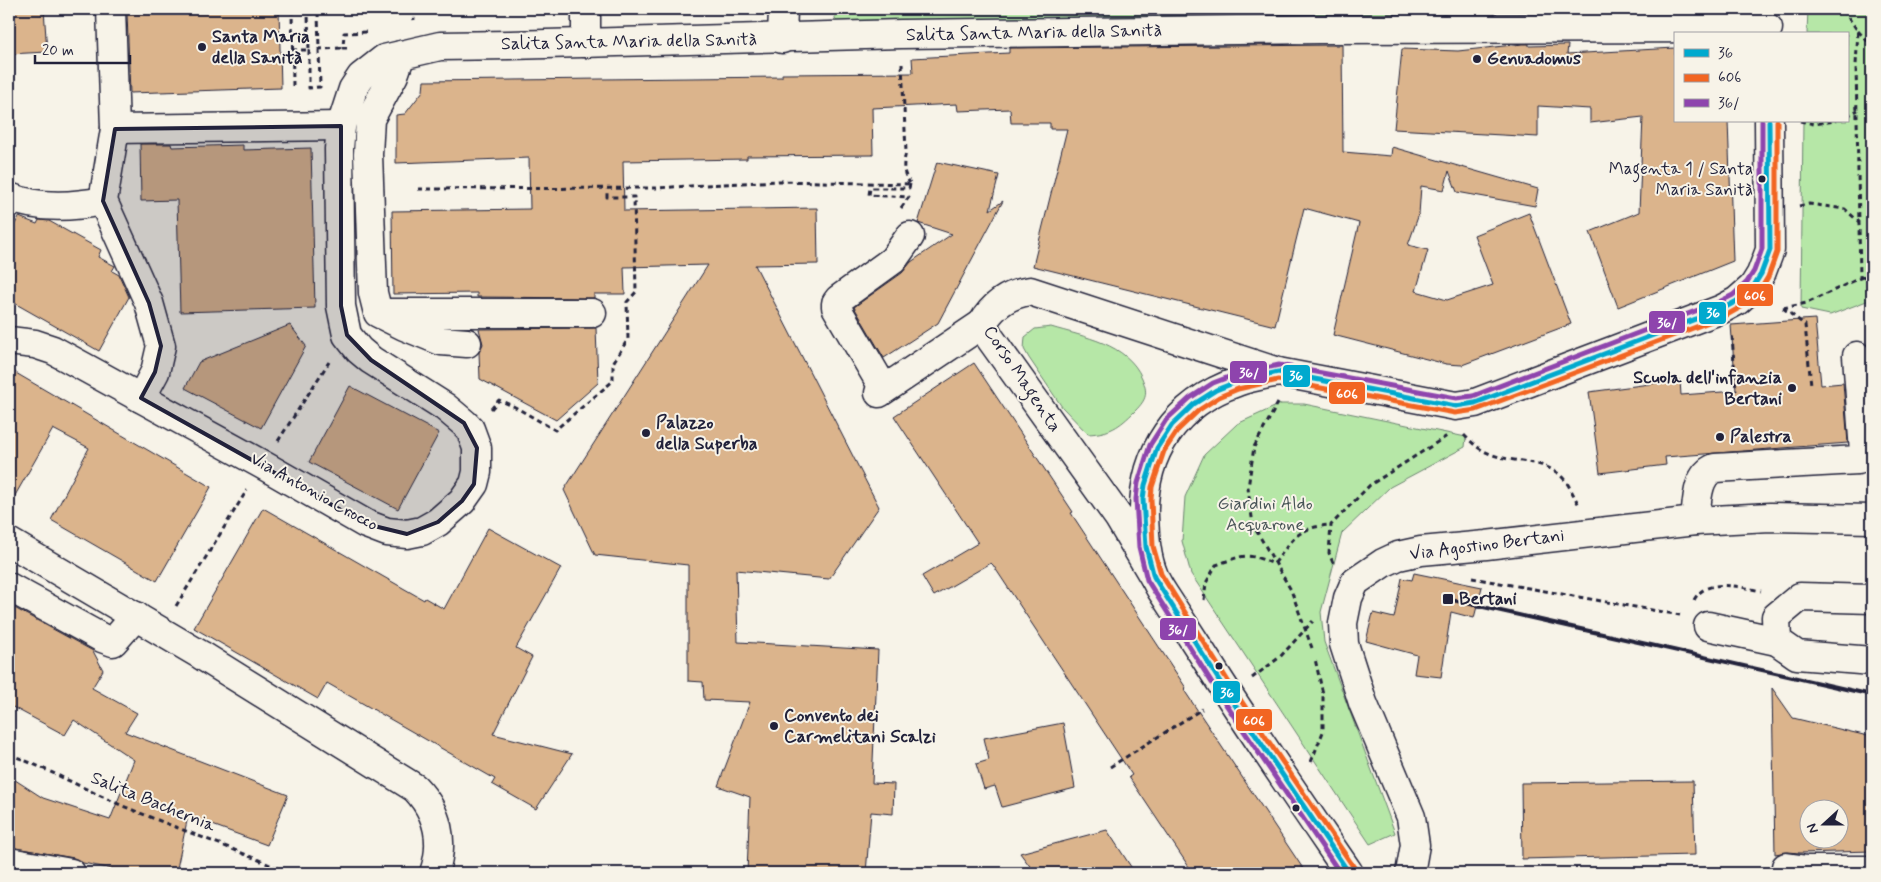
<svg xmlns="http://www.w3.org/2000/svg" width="1881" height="882" font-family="Mynerve,sans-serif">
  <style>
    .green { fill: #b6e7a7; stroke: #6c8471 }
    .building { fill: #dbb48c; stroke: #22223b; fill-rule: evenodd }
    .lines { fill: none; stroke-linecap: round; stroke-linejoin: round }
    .minor-casing { stroke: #22223b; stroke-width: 31 }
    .path { stroke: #22223b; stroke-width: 3; stroke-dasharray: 5 4; stroke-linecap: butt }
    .minor { stroke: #f7f3e8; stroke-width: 28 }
    .rail { stroke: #22223b; stroke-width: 4 }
    .bus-1-casing { stroke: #f7f3e8; stroke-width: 9 }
    .bus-2-casing { stroke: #f7f3e8; stroke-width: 9 }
    .bus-3-casing { stroke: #f7f3e8; stroke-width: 9 }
    .bus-1 { stroke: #00a9ce; stroke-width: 5 }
    .bus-2 { stroke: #f26522; stroke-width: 5 }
    .bus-3 { stroke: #8e44ad; stroke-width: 5 }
    .marked { fill: #22223b; fill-opacity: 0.2; stroke: #22223b; stroke-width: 4; stroke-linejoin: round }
    .poi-dot { fill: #22223b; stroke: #f7f3e8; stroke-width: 2 }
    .labels { text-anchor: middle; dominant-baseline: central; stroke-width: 4; stroke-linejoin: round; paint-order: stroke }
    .bus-label { font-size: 17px; fill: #22223b; stroke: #f7f3e8; text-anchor: end }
    .street-label { font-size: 18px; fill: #22223b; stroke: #f7f3e8 }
    .poi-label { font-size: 18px; font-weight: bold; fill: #22223b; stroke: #f7f3e8; text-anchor: start }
    .park-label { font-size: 18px; fill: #475356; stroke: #f7f3e8 }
    .line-badge { stroke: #f7f3e8; stroke-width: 2 }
    .badge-label { font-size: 14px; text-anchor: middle; font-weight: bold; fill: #fff }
  </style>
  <rect width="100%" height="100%" fill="#f7f3e8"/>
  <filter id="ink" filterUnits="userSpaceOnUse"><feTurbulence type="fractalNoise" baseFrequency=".02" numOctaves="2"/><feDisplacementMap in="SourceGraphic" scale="10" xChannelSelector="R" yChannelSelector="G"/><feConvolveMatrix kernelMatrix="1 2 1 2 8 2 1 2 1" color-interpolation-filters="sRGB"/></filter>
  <g filter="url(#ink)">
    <g class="green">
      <path d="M833,9h654v5l-650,12z"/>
      <path d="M1808,9h64v290l-42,16 -29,-6 2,-188h44v-87h-40z"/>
      <path d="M1051,327c33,10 76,16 91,51 6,15 5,21 -7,33 -16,16 -25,22 -47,23l-26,-27 -33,-49 -5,-9 1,-12 10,-8z"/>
      <path d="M1281,404h23l162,33 -1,10 -75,40 -48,46 -21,79 3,30 71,191 -25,11 -179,-270 -9,-33 3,-44 19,-42 33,-31z"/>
    </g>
    <g class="building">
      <path d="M9,9h35l3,43 -38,2z"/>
      <path d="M177,9h102l2,79 -151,5 -3,-80h50z"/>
      <path d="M1523,44h6v2l39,-1 -1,9 108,-6v73h53l5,140 -115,46 -28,-75 49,-20 4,-95 -53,6v-14l-52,-3v31l-144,-8 8,-80 56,2z"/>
      <path d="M1342,45l1,107 48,4 1,-9 146,42 -3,17 -78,-14 -8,-21 -5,19 -23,-4 -2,28 -11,31 20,5 -12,41 31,9 46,-15 -19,-50 55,-22 42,111 -109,41 -16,-1 -113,-29 26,-112 -55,-15 -29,118 -242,-60 34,-137h-17v-6h-39l-1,-14 -52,2 -1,-7 -85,4 1,47 -126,1v3l-124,2 1,50 193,-3 1,56 -63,1 124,242 -50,72 -93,-9 2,72 140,8 -6,133 22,1 -1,30 -22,-2 -5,61h-119l3,-76 -32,-11 32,-84 -46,-2 -1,-18 -15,-1v-116l-93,-10 -31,-65 144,-225 -84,2 1,27h-31v4l-117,-1v-4l-84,1 -1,-83 138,-2 -1,-51 -133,5v-48l9,-1 18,-23 1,-10 358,-4v-3l131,-1 -1,-15 97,-5v-5z"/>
      <path d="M140,144h31l1,3 71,-2v5l68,-2 4,160 -135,4 -3,-112 -36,1z"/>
      <path d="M937,162l62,13 -9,35 13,-9 -65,122 -54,35 -30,-51 48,-34 9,-11 41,-28 -34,-11z"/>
      <path d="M19,217l18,7 2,-4 10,1 52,29 -3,7 17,9 -3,5 7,4 10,22 -30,54 -90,-51v-66z"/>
      <path d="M1815,319l6,66 22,-2 5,60 -183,14 1,8 -66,8 -11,-81 91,-12 1,15 55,-4 -5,-66z"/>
      <path d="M290,325l16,21 -45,82 -76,-40 14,-26z"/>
      <path d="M596,328l2,55 -42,37 -76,-41 -1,-27 4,-8 -4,-15z"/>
      <path d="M974,363l99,149 -2,1 115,175 -2,2 122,183h-113l-64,-96 3,-2 -139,-210 -2,-2 -57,33 -12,-20 56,-33 -84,-127z"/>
      <path d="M9,369l202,118 -54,94 -106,-61 38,-72 -36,-19 -44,77z"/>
      <path d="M350,386l89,47 -41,76 -89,-47z"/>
      <path d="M263,508l161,92 1,-2 19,11 44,-81 73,40 -45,80 16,9 -39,77 79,20 -36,55 -44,-25 3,-5 -168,-96 -9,16 -124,-71z"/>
      <path d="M1414,573l68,14 -8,31 -23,-6 -10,65 -27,-3 3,-19 -51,-14 7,-28 21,5 8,-40 10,2z"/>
      <path d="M9,605l84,46 10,19 -11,18 45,25 -12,19 163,63 -21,50 -79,-29 -12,57h-44l-49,-10 -9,-5 -65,-11v-71l34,22 67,22 24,-60 -60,-40 -9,15 -56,-30z"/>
      <path d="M1772,688l21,30 79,19v114l-72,2 -12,-1 -13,2zM1808,810h30v30h-30z"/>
      <path d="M1063,723l12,65 -73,19 -7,-21 -11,3 -8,-25 13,-4 -5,-22z"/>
      <path d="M1693,781l2,74 -173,4 -1,-76z"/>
      <path d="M1107,830l28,43h-100l-15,-20z"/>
    </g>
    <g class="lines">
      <g class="minor-casing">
        <g id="minor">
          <path d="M111,9l4,120 -12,72 46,102 12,43 -6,26 -14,26"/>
          <path d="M782,39l1,-30"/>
          <path d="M586,43v-34"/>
          <path d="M401,55l-7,20 -24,44 -2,35 5,139 5,20 26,13 37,15 26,2"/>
          <path d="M115,129l226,-3"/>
          <path d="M9,197c29,12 63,10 94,4"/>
          <path d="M387,313h205"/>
          <path d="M9,341l26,3 18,6 210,115 103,59 21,8 20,2 15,-3 16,-9 24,-21 12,-17 3,-12v-24l-7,-19 -6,-6 -19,-16 -74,-47 -12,-10 -12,-15 -6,-29 -2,-157 2,-23 12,-37 8,-12 23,-18 56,-13 70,-1 391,-11 417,-5 450,-1"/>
          <path d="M1278,372c-14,3 -28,5 -41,10 -61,21 -95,71 -93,135 1,20 2,40 10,59 3,9 10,18 15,26 11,17 22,34 33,51 47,75 97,147 147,220"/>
          <path d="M884,389l-48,-82v-4l3,-4 54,-39 17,-24"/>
          <path d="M879,393l103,-69"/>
          <path d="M1695,521c2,-17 1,-46 20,-53l143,-8 5,-3 1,-5 -7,-96"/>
          <path d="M9,542l192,113 214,133c23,24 30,53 19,85"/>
          <path d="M1154,577l-35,-59 -129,-180 -8,-14c11,-19 26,-30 48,-33l248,81 178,34 19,-3 247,-94 15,-8 16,-14 8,-13 9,-24 -1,-129"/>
          <path d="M9,587l93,51 11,4 23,-26"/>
          <path d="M1872,599l-72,-2 -24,20 1,24 20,14 75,6"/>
          <path d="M1708,626l69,15"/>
          <path d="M9,862l62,11"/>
          <path d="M1786,867l21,3h65"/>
          <path d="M1410,873l5,-28 -4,-28 -48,-114 -19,-59 -1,-21 5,-25 7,-16 28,-19 15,-7 23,-5 65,-6 209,-24 75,-4 102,2"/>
        </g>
      </g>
      <g class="path">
        <path d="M292,9l1,77"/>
        <path d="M413,9l1,11"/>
        <path d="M1858,31l14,15"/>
        <path d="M347,48h-4l1,-15 24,-1"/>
        <path d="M292,50h17l-1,-37h10l1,36 24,-1"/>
        <path d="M309,50v38l11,-1 -1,-38"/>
        <path d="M902,64l4,88c-3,13 -4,20 4,31"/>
        <path d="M1847,116l11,-6"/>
        <path d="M1800,121l14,3 22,-3"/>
        <path d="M418,189l237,-1 123,-7 132,3"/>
        <path d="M1799,206l10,-2 36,5 14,13"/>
        <path d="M901,208l8,-11 -40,-2 1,-7h39l1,-4"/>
        <path d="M1860,278l12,-5"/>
        <path d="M1783,308l24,-5 53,-25 -4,-213 2,-34 -16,-22"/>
        <path d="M1783,308l22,17 6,60"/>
        <path d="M1732,336l4,55"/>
        <path d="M1278,403l-24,44 -6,41 5,37 38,65 21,58"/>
        <path d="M491,409l8,-9 16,7 40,23 58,-49v-18l15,-24 -1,-37 9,-10 -2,-95h-27v-8"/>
        <path d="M1464,435c9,9 17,16 29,20 22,8 48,4 67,20 9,8 13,20 19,30"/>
        <path d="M278,441l51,-79"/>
        <path d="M1333,563l-4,-10 2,-28 39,-40 77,-49"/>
        <path d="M1472,578l208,37"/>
        <path d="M1204,600l2,-17 10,-18c28,-10 30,-13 58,-1 19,-25 23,-37 57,-39"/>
        <path d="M1694,600c12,-23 46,-13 67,-9"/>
        <path d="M176,606l71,-116"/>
        <path d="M1252,678l28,-21 33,-36"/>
        <path d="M9,754c39,15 75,35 114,52 55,23 111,42 165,67"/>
        <path d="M1311,762l12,-30v-38l-8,-35"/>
        <path d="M1110,767l92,-58"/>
      </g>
      <use href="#minor" class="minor"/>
      <path class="rail" d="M1448,599l424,96"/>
      <g class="bus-1-casing">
        <path id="bus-1" d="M1349,873l-122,-180 -73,-116 -8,-30 -3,-48 2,-14 12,-37 15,-23 22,-21 22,-14 20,-8 42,-10 178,34 19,-3 247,-94 15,-8 16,-14 8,-13 9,-24 -1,-129"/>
      </g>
      <g class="bus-2-casing">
        <path id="bus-2" d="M1355,869l-122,-180 -72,-115 -8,-28 -2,-47 1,-12 12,-36 14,-21 21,-20 20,-13 19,-8 40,-9 177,33 21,-3 249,-94 16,-9 18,-15 9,-15 9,-25v-131"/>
      </g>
      <g class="bus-3-casing">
        <path id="bus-3" d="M1340,873l-119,-176 -74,-117 -8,-33 -3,-48 2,-16 12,-38 16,-25 24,-22 23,-15 21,-8 45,-10 177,33 17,-2 246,-94 14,-7 14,-13 7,-11 8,-22v-128"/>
      </g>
      <use href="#bus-1" class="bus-1"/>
      <use href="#bus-2" class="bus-2"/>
      <use href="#bus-3" class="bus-3"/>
    </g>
  </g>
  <path class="marked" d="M341,126v180l6,29 24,25 93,63 13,25 -3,36 -12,17 -24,21 -31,12 -41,-10 -225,-126 14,-26 6,-26 -12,-43 -46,-102 12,-72z"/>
  <g class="poi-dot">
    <circle cx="202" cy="47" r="5"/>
    <circle cx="1477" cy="59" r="5"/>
    <circle cx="1762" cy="179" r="4.5"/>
    <circle cx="1792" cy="388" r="5"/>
    <circle cx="646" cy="433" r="5"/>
    <circle cx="1720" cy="437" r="5"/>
    <rect x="1442" y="593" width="12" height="12" rx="2.5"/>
    <circle cx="1219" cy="666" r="4.5"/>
    <circle cx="774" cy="726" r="5"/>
    <circle cx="1296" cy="808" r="4.5"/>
  </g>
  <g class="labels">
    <g class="bus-label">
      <text x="1753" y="169">Magenta 1 / Santa<tspan x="1753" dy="21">Maria Sanità</tspan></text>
    </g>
    <g class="street-label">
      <text transform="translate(1034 33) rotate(-1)">Salita Santa Maria della Sanità</text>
      <text transform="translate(629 42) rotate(-1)">Salita Santa Maria della Sanità</text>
      <text transform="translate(1022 379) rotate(56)">Corso Magenta</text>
      <text transform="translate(314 492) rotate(29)">Via Antonio Crocco</text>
      <text transform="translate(1487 545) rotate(-7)">Via Agostino Bertani</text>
      <text transform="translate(153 802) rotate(22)">Salita Bachernia</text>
    </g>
    <g class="poi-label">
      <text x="212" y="37">Santa Maria<tspan x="212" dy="21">della Sanità</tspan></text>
      <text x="1487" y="59">Genuadomus</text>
      <text x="1782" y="378" text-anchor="end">Scuola dell'infanzia<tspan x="1782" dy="21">Bertani</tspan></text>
      <text x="656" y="423">Palazzo<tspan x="656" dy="21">della Superba</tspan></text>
      <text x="1730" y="437">Palestra</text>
      <text x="1459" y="599">Bertani</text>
      <text x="784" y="716">Convento dei<tspan x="784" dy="21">Carmelitani Scalzi</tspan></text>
    </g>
    <g class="park-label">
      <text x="1265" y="504">Giardini Aldo<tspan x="1265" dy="21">Acquarone</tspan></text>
    </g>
  </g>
  <g class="line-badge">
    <rect x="1736" y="283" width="38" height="24" rx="5" fill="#f26522"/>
    <rect x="1698" y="301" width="29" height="24" rx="5" fill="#00a9ce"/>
    <rect x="1648" y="310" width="38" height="24" rx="5" fill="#8e44ad"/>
    <rect x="1229" y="360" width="39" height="24" rx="5" fill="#8e44ad"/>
    <rect x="1282" y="364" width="29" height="24" rx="5" fill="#00a9ce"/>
    <rect x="1328" y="381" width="38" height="24" rx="5" fill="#f26522"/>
    <rect x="1159" y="617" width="38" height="24" rx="5" fill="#8e44ad"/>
    <rect x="1212" y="680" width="29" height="24" rx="5" fill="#00a9ce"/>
    <rect x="1235" y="708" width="38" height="24" rx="5" fill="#f26522"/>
  </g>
  <g class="badge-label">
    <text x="1755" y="300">606</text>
    <text x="1713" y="317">36</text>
    <text x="1667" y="327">36/</text>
    <text x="1249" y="377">36/</text>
    <text x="1296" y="380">36</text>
    <text x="1347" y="398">606</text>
    <text x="1178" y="634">36/</text>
    <text x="1227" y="697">36</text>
    <text x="1254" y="725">606</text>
  </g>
  <rect width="1881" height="882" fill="none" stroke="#f7f3e8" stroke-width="30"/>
  <rect x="15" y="15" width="1851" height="852" fill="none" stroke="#22223b" stroke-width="2" filter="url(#ink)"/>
  <rect x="1674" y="32" width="175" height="90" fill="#f7f3e8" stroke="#a29fa3"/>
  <rect x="1684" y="49" width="25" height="8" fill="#00a9ce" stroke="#a29fa3"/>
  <text x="1718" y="58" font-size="15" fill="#22223b">36</text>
  <rect x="1684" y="74" width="25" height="8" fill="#f26522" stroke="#a29fa3"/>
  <text x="1718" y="82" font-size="15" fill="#22223b">606</text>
  <rect x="1684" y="99" width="25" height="8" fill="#8e44ad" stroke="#a29fa3"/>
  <text x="1718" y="108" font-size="15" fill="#22223b">36/</text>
  <g transform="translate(1824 824) rotate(249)"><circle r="24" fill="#f7f3e8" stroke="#a29fa3"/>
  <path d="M0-4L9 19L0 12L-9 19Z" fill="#22223b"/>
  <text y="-8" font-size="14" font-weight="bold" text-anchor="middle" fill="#22223b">N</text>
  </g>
  <path d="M35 55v8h95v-8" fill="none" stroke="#22223b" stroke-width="2.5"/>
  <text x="42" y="55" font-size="15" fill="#22223b" stroke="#f7f3e8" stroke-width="4" paint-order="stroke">20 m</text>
</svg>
